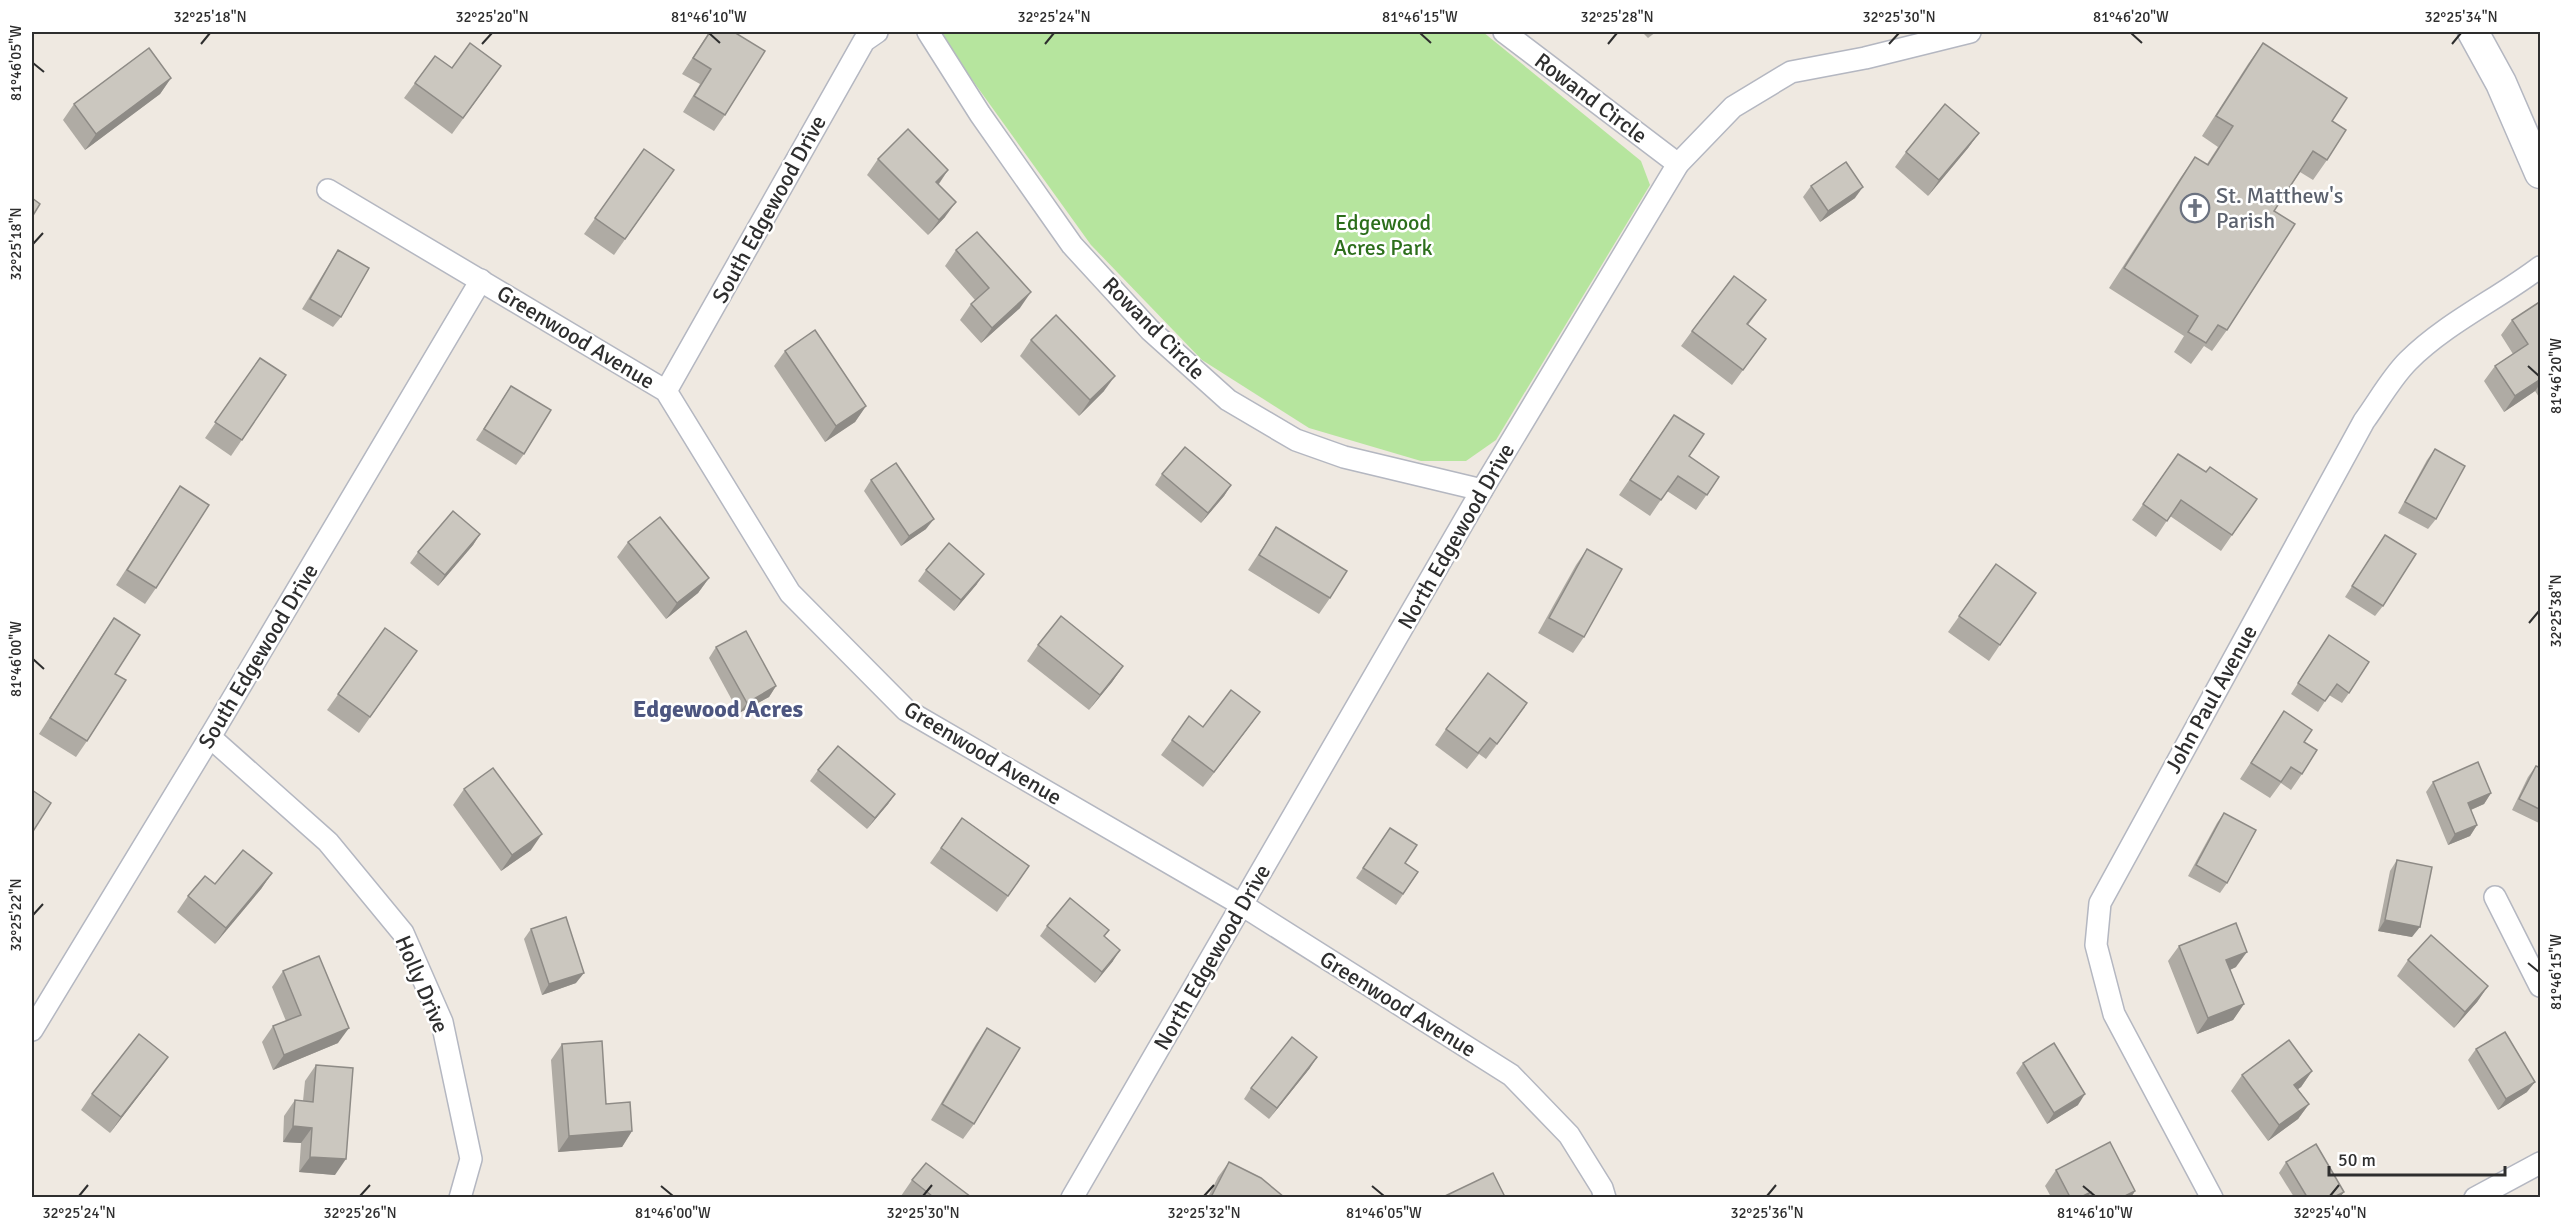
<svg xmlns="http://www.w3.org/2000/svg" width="2572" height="1229" font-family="Signika,sans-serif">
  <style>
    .green { fill: #b6e59e }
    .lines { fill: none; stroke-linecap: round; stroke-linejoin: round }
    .street-casing { stroke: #b4b7c1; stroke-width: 24 }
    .secondary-casing { stroke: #b4b7c1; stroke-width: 33 }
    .street { stroke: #fff; stroke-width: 21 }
    .secondary { stroke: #fff; stroke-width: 30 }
    .wall { fill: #afaba4 }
    .shaded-wall { fill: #8e8b86 }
    .building { fill: #cbc7bf; stroke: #8e8b86; stroke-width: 1.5 }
    .ticks { fill: none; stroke: #2e2e2e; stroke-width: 2 }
    .labels { text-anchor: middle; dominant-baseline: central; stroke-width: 5; stroke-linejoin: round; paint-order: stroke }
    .street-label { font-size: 22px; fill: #2e2e2e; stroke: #fff }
    .worship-label { font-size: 22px; fill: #5b616d; stroke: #fff; text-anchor: start }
    .park-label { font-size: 22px; fill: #2c6e1b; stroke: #fff }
    .neighbourhood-label { font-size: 24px; font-weight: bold; fill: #4d5680; stroke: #fff }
    .neatline { fill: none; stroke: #2e2e2e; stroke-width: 2 }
    .ticks-label { font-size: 15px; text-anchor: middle; fill: #2e2e2e }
  </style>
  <rect width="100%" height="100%" fill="#efe9e1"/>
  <path class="green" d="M940,32h543l158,129 9,24 -154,255 -30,21h-45l-112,-33 -107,-68 -111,-115 -149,-207z"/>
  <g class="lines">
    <g class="street-casing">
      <g id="street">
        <path d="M928,32l52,82 92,131 78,85 78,70 68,40 48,17 138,33"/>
        <path d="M1504,32l174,132"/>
        <path d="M328,190l338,201 124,202 116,117 336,195 269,170 58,60 33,53 3,10"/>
        <path d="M666,391l198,-350 13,-9"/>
        <path d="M210,737l118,105 75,91 39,89 29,137 -11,39"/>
        <path d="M2495,897l45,89"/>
        <path d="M32,1030l178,-293 271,-457"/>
        <path d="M1072,1198l410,-708 196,-326 55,-57 58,-35 74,-14 105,-26"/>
        <path d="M2212,1198l-98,-184 -18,-69 4,-42 264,-482c14,-19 27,-43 44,-60 38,-38 90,-62 132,-94"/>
        <path d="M2475,1198l65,-35"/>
      </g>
    </g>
    <g class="secondary-casing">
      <path id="secondary" d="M2473,32l28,51 39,90"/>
    </g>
    <use href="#street" class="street"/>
    <use href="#secondary" class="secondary"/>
  </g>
  <g class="wall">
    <path d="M709,32h25l-9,83 -11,16 -31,-19 17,-28 -18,-10z"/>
    <path d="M1642,32h14l-8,6z"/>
    <path d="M2263,43l69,78 -5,39 -14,20 -13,-8 -26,39 -47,119 -15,21 -8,-5 -13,18 -17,-12 10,-16 -75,-48 72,-111 14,-20 12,7 11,-17 -16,-11 46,-72z"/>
    <path d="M452,68l38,14 -38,52 -48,-36 11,-15z"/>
    <path d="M171,78l-11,16 -75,56 -22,-30 11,-16z"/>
    <path d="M1979,133l-11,15 -40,48 -33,-29 11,-15z"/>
    <path d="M644,149l30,21 -60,85 -30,-21z"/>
    <path d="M878,159l70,11 -9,14 6,33 -17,18 -61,-60z"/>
    <path d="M1811,186l44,12 -35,24 -17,-25z"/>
    <path d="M338,250l3,67 -8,10 -31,-18 29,-48z"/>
    <path d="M956,250l64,58 -39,35 -21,-23 11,-16 4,-4 -30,-34z"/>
    <path d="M1766,300l-18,25 18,14 -34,46 -51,-39 11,-15z"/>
    <path d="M2541,301v99l-6,-9 -31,21 -20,-31 11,-15 18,-12 -12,-19 11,-15z"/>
    <path d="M1031,340l73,51 -25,25 -59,-60z"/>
    <path d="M785,351l81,55 -11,16 -30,20 -51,-76z"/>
    <path d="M260,358l26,17 -55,81 -26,-18z"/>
    <path d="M511,386l13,68 -8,11 -40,-25z"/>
    <path d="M1674,415l15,41 30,21 -23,33 -29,-19 -17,25 -31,-21z"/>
    <path d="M2435,449l1,70 -8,10 -30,-16 29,-53z"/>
    <path d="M2178,454l28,18 51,27 -36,52 -51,-35 -14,21 -24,-17z"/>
    <path d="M1162,474l69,11 -7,11 -23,27 -46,-38z"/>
    <path d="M871,480l55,49 -25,17 -37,-55z"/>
    <path d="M180,486l-24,102 -11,16 -29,-19z"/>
    <path d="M1276,527l54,71 -11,16 -71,-44z"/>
    <path d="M480,534l-7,11 -35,41 -28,-23 8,-11z"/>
    <path d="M2385,535l-2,71 -8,10 -30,-19z"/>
    <path d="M628,542l81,36 -11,15 -32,26 -49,-62z"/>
    <path d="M1587,549l-3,88 -11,16 -35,-20 38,-68z"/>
    <path d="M1996,564l29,44 -36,53 -41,-29z"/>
    <path d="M926,570l51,14 -23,27 -36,-30z"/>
    <path d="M114,618l1,56 -28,67 -11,16 -37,-23 64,-100z"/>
    <path d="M385,628l32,23 -58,82 -32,-23z"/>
    <path d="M2329,635l20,58 -7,10 -13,-8 -11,17 -27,-18z"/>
    <path d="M1038,645l85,21 -11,16 -23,28 -62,-49z"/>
    <path d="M716,647l60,39 -7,11 -30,16 -30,-55z"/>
    <path d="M1527,703l-41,56 -7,-5 -12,15 -32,-24 11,-16z"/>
    <path d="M2284,711l20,31 -2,32 -11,16 -10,-7 -11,15 -30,-19z"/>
    <path d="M1260,712l-57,75 -42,-32 11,-15 31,-13z"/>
    <path d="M2536,766l5,2v56l-29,-14 16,-33z"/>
    <path d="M818,770l77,24 -7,10 -21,25 -57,-48z"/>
    <path d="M2433,782l58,11 -7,11 -13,6 6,15 -7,11 -22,9 -22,-53z"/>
    <path d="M464,789l67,61 -30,21 -48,-66z"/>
    <path d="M2224,813l3,70 -7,10 -32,-17 29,-53z"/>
    <path d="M962,818l67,48 -32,46 -67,-49z"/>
    <path d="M1390,828l15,35 13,9 -22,33 -40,-27z"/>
    <path d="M2397,860l15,77 -34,-6 12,-60z"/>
    <path d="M272,873l-11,16 -46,55 -38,-32 11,-16 27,-12z"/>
    <path d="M1047,926l66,35 -18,22 -55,-47z"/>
    <path d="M531,929l45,54 -34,12 -18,-56z"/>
    <path d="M2179,946l57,21 -6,3 14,34 -11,16 -36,14 -29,-73z"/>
    <path d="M2408,960l80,26 -11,16 -23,26 -57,-52z"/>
    <path d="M283,971l55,72 -65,27 -11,-28 11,-16 13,-5 -14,-34z"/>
    <path d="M987,1028l-13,96 -11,15 -32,-19 45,-76z"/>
    <path d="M562,1044l44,60 26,27 -10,16 -64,5 -7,-92z"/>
    <path d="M2476,1049l51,43 -29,18 -30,-50z"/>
    <path d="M2023,1063l55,42 -31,19 -31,-51z"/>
    <path d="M316,1065l19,110 -36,-3 2,-29 -18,-1 1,-26 11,-16 8,1 2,-20z"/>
    <path d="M1310,1068l-41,51 -25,-20 7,-11z"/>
    <path d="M2312,1071l-11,16 -3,2 11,15 -11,15 -30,22 -37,-50 11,-16z"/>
    <path d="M157,1072l-47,61 -29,-23 11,-16z"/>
    <path d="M1229,1162l55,35h-76l10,-20z"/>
    <path d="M2286,1162l58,30 -4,5h-46l-15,-24z"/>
    <path d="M2056,1170l79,21 -4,6h-80l-6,-11z"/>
    <path d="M912,1180l59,17h-68l-2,-1z"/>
  </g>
  <g class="shaded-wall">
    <path d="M171,78l-11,16 -75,56 11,-16z"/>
    <path d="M1979,133l-11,15 -40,48 11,-16z"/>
    <path d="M948,170l-11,16 -1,-4z"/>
    <path d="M1863,187l-8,11 -35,24 8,-11z"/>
    <path d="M956,202l-11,15 -17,18 11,-15z"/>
    <path d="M1031,292l-11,16 -39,35 11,-15z"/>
    <path d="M1115,376l-11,15 -25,25 11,-16z"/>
    <path d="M2541,379v4l-6,8 -31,21 11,-16z"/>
    <path d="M866,406l-11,16 -30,20 11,-16z"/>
    <path d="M1231,485l-7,11 -23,27 7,-10z"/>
    <path d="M934,519l-8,10 -25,17 8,-10z"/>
    <path d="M480,534l-7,11 -35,41 7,-11z"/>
    <path d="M984,574l-7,10 -23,27 7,-11z"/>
    <path d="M709,578l-11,15 -32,26 11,-16z"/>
    <path d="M1123,666l-11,16 -23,28 11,-15z"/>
    <path d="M776,686l-7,11 -30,16 8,-10z"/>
    <path d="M1527,703l-11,16 -30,40 11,-15z"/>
    <path d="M1260,712l-11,15 -46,60 11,-15z"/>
    <path d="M2491,793l-7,11 -23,10 7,-11z"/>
    <path d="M895,794l-7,10 -21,25 8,-11z"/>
    <path d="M2477,825l-7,11 -22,9 7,-11z"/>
    <path d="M542,834l-11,16 -30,21 11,-16z"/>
    <path d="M272,873l-11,16 -46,55 11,-16z"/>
    <path d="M2385,920l35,7 -8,10 -34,-6z"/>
    <path d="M1120,950l-7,11 -18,22 7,-11z"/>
    <path d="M2247,952l-11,15 -20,9 10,-16z"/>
    <path d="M584,973l-8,10 -34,12 7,-11z"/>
    <path d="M2488,986l-11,16 -23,26 11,-16z"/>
    <path d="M2244,1004l-11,16 -36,14 11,-16z"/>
    <path d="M349,1028l-11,15 -65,27 11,-15z"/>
    <path d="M168,1057l-11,15 -47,61 11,-16z"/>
    <path d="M1317,1057l-7,11 -41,51 8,-11z"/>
    <path d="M2312,1071l-11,16 -18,13 11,-15z"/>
    <path d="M2535,1082l-8,10 -29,18 8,-11z"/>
    <path d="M2085,1094l-7,11 -31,19 7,-11z"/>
    <path d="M2309,1104l-11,15 -30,22 11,-16z"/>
    <path d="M293,1126l19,2 -11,15 -18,-1z"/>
    <path d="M632,1131l-10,16 -64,5 11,-16z"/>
    <path d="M310,1157l36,2 -11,16 -36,-3z"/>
    <path d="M2135,1191l-4,6h-8z"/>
    <path d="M2091,1192l-4,5h-6z"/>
    <path d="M2344,1192l-4,5h-6z"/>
  </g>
  <g class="building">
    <path d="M710,32h24l31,19 -40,64 -31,-19 17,-27 -18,-11z"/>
    <path d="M470,43l31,23 -38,52 -48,-35 20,-27 17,12z"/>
    <path d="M2263,43l84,55 -15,23 14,9 -19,30 -14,-9 -39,60 21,13 -68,106 -9,-5 -12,18 -18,-11 10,-16 -74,-48 71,-111 13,8 25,-39 -17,-10z"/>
    <path d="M149,48l22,30 -75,56 -22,-30z"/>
    <path d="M1945,104l34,29 -40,47 -33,-28z"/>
    <path d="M908,129l40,41 -12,12 20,20 -17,18 -61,-61z"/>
    <path d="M644,149l30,21 -49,69 -30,-21z"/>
    <path d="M1846,162l17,25 -35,24 -17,-25z"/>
    <path d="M32,198l8,6 -8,13z"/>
    <path d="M977,232l54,60 -39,36 -21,-24 18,-16 -33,-38z"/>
    <path d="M338,250l31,18 -28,49 -31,-18z"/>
    <path d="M1734,276l32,24 -19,24 19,15 -23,31 -51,-39z"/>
    <path d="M2541,301v78l-26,17 -20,-30 33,-22 -16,-24z"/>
    <path d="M1056,315l59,61 -25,24 -59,-60z"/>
    <path d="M815,330l51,76 -30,20 -51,-75z"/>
    <path d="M260,358l26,17 -44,65 -27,-18z"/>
    <path d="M511,386l40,24 -27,44 -40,-25z"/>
    <path d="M1674,415l30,19 -15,22 30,21 -12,18 -29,-19 -17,24 -31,-20z"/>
    <path d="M1185,447l46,38 -23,28 -46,-39z"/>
    <path d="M2435,449l30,17 -29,53 -31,-17z"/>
    <path d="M2178,454l28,18 4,-5 47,32 -25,36 -51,-35 -14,21 -24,-17z"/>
    <path d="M896,463l38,56 -25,17 -38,-56z"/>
    <path d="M180,486l29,19 -53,83 -29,-18z"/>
    <path d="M453,511l27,23 -35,41 -27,-23z"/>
    <path d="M660,517l49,61 -32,25 -49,-61z"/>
    <path d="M1276,527l71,44 -17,27 -71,-43z"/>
    <path d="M2385,535l31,19 -33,52 -31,-20z"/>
    <path d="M949,543l35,31 -23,26 -35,-30z"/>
    <path d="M1587,549l35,20 -38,68 -35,-19z"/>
    <path d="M1996,564l40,29 -36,52 -41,-29z"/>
    <path d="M1061,616l62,50 -23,29 -62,-50z"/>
    <path d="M114,618l26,17 -25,39 11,6 -39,61 -37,-23z"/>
    <path d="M385,628l32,23 -47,66 -32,-23z"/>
    <path d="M746,631l30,55 -29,17 -31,-56z"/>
    <path d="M2329,635l40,27 -20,31 -12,-9 -12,17 -27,-18z"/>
    <path d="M1488,673l39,30 -30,41 -7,-6 -12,15 -32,-24z"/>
    <path d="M1231,690l29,22 -46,60 -42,-32 17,-24 14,11z"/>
    <path d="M2284,711l28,19 -8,12 13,8 -15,24 -11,-7 -10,15 -30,-19z"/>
    <path d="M838,746l57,48 -20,24 -57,-48z"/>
    <path d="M2478,762l13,31 -23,10 9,22 -22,9 -22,-52z"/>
    <path d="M2536,766l5,2v42l-22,-11z"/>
    <path d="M493,768l49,66 -30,21 -48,-66z"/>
    <path d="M32,790l19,13 -19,30z"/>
    <path d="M2224,813l32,17 -29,53 -31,-18z"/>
    <path d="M962,818l67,48 -21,30 -67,-48z"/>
    <path d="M1390,828l27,17 -12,18 13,9 -15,22 -40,-26z"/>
    <path d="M243,850l29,23 -46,55 -38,-32 17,-20 10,8z"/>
    <path d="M2397,860l35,7 -12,60 -35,-7z"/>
    <path d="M1070,898l39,32 -5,6 16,14 -18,22 -55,-46z"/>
    <path d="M566,917l18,56 -35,11 -18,-55z"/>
    <path d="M2236,923l11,29 -21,8 18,44 -36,14 -29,-72z"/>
    <path d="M2431,935l57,51 -23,26 -57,-52z"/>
    <path d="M319,956l30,72 -65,27 -11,-29 28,-11 -18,-44z"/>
    <path d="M987,1028l33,20 -46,76 -32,-20z"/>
    <path d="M2505,1032l30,50 -29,17 -30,-50z"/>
    <path d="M139,1034l29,23 -47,60 -29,-23z"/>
    <path d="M1292,1037l25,20 -40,51 -26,-20z"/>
    <path d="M2289,1040l23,31 -18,14 15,19 -30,21 -37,-50z"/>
    <path d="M602,1041l4,63 24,-2 2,29 -63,5 -7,-92z"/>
    <path d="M2054,1043l31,51 -31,19 -31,-50z"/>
    <path d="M316,1065l37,3 -7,91 -36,-2 2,-29 -19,-2 2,-26 18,2z"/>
    <path d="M2110,1142l25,49 -12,6h-29l-3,-5 -10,5h-11l-14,-27z"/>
    <path d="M2316,1144l28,48 -10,5h-27l-21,-35z"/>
    <path d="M1229,1162l32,16 23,19h-73z"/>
    <path d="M926,1163l45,34h-41l2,-1 -20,-16z"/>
    <path d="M1493,1173l12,24h-62z"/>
  </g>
  <path class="ticks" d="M709,33l11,10M1420,33l11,10M2131,33l11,10M201,44l9,-11M482,44l10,-11M1045,44l9,-11M1608,44l9,-11M1889,44l10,-11M2452,44l9,-11M33,63l11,9M33,244l10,-11M2528,366l11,10M2529,623l10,-12M33,659l11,10M33,915l10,-11M2528,963l11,9M661,1186l12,10M1372,1186l12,10M2083,1186l12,10M79,1196l9,-11M360,1196l10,-11M923,1196l9,-11M1204,1196l10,-11M1767,1196l9,-11M2330,1196l9,-11"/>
  <defs>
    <g id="church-ring" transform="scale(1.5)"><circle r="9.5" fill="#fff" stroke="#6b7280" stroke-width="1.5"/><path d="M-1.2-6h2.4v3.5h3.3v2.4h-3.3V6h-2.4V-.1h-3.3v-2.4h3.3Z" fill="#6b7280"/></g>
  </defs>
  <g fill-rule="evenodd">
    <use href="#church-ring" x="2195" y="208"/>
  </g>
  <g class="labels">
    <g class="street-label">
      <text transform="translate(1591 98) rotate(37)">Rowand Circle</text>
      <text transform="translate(769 209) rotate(-61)">South Edgewood Drive</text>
      <text transform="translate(1154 328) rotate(45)">Rowand Circle</text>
      <text transform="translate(576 337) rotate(31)">Greenwood Avenue</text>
      <text transform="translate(1456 536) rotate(-60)">North Edgewood Drive</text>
      <text transform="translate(258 656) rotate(-59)">South Edgewood Drive</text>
      <text transform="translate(2211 699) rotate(-61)">John Paul Avenue</text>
      <text transform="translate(983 753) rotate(31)">Greenwood Avenue</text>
      <text transform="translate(1212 957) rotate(-60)">North Edgewood Drive</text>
      <text transform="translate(422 984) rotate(67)">Holly Drive</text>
      <text transform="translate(1398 1004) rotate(32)">Greenwood Avenue</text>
    </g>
    <g class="worship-label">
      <text x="2216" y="195">St. Matthew's<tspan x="2216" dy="25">Parish</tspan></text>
    </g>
    <g class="park-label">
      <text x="1383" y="222">Edgewood<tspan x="1383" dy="25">Acres Park</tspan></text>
    </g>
    <g class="neighbourhood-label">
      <text x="718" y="709">Edgewood Acres</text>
    </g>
  </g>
  <rect width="2572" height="1229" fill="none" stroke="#ffffff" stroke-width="66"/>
  <path d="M2329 1166v9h176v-9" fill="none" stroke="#2e2e2e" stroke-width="3"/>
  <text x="2338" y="1166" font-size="18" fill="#2e2e2e" stroke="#ffffff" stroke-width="4.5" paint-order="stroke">50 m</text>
  <rect x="33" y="33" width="2506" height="1163" class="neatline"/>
  <g class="ticks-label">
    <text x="210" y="22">32°25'18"N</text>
    <text x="492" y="22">32°25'20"N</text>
    <text x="709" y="22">81°46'10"W</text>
    <text x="1054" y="22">32°25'24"N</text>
    <text x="1420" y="22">81°46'15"W</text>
    <text x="1617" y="22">32°25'28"N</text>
    <text x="1899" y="22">32°25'30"N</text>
    <text x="2131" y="22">81°46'20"W</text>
    <text x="2461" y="22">32°25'34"N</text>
    <text transform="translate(16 63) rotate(-90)" y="5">81°46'05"W</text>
    <text transform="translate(16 244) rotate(-90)" y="5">32°25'18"N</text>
    <text transform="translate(2556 376) rotate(-90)" y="5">81°46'20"W</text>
    <text transform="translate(2556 611) rotate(-90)" y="5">32°25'38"N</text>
    <text transform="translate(16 659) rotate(-90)" y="5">81°46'00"W</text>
    <text transform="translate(16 915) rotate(-90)" y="5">32°25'22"N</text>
    <text transform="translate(2556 972) rotate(-90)" y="5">81°46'15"W</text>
    <text x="79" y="1218">32°25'24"N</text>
    <text x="360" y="1218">32°25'26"N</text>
    <text x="673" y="1218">81°46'00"W</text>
    <text x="923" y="1218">32°25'30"N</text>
    <text x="1204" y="1218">32°25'32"N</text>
    <text x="1384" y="1218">81°46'05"W</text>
    <text x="1767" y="1218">32°25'36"N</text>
    <text x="2095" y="1218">81°46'10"W</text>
    <text x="2330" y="1218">32°25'40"N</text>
  </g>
</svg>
